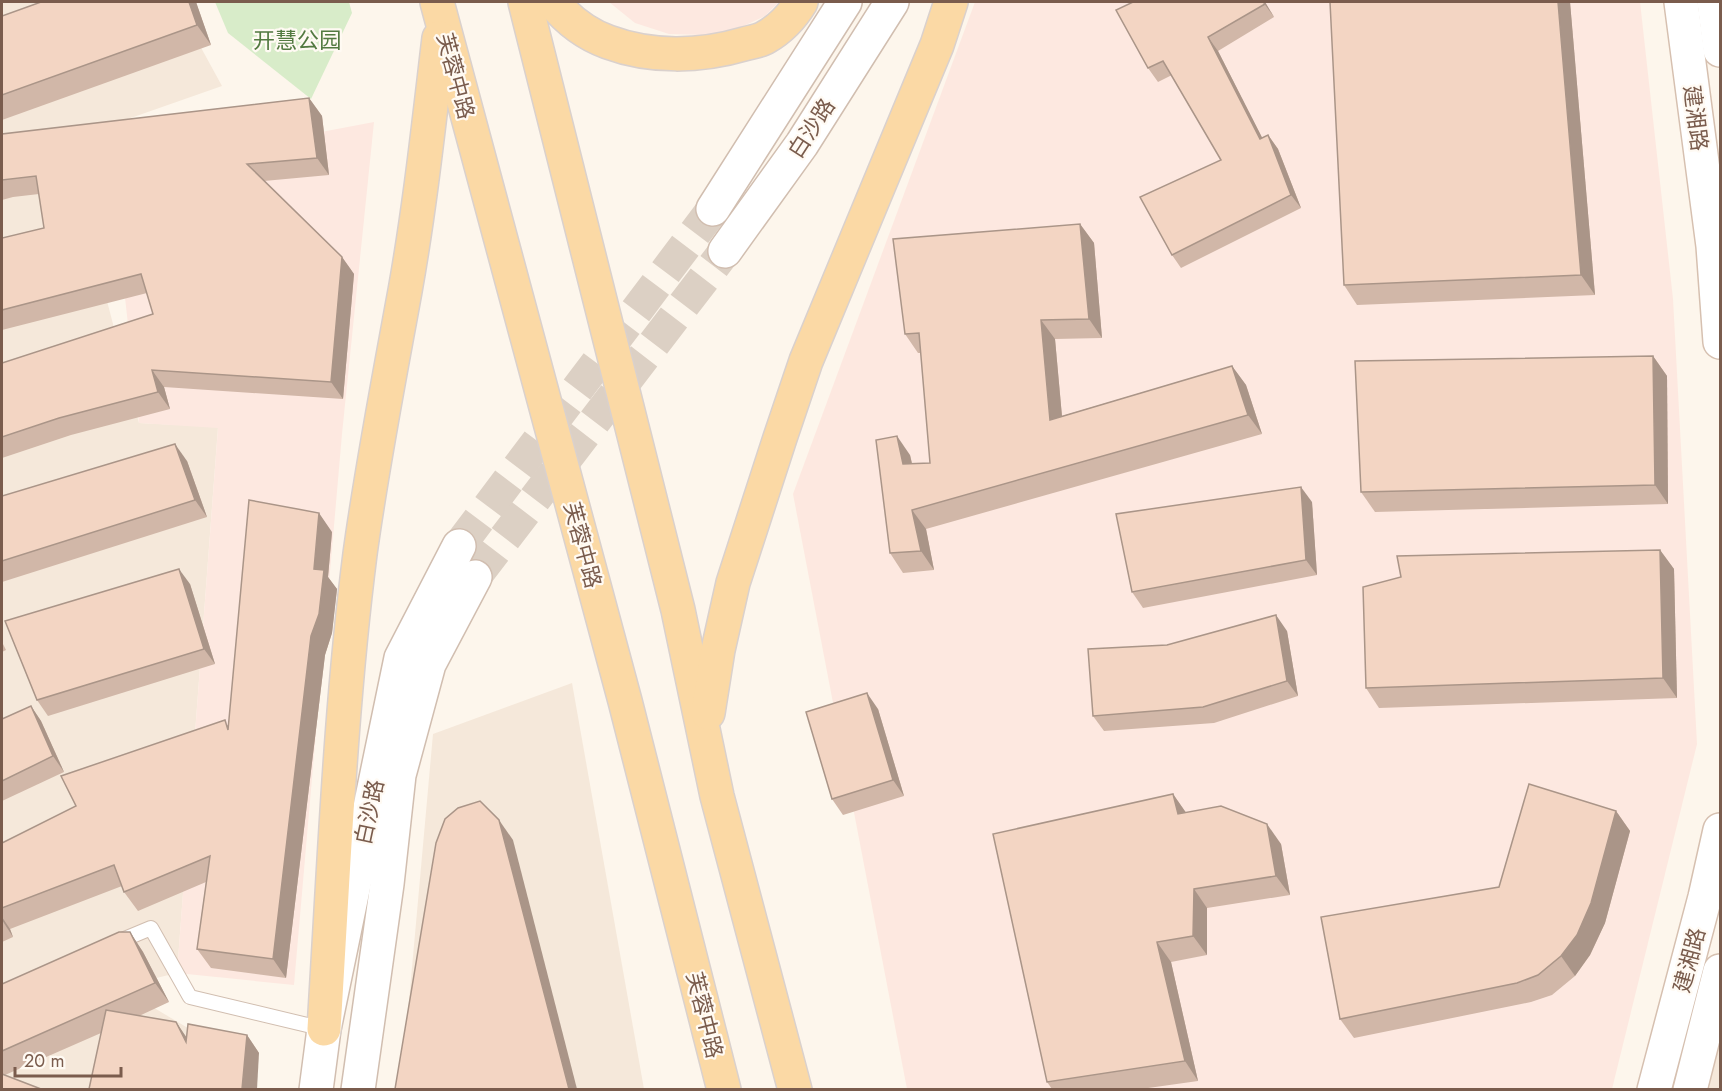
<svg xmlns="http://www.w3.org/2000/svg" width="1722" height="1091" font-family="Jost,'Noto Sans SC',sans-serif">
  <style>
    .residential { fill: #f5e8da }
    .commercial { fill: #fde8e0 }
    .green { fill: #d8ecc9 }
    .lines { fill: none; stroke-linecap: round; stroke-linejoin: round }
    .tertiary-tunnel { stroke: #dcd0c4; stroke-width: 33; stroke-dasharray: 33 16; stroke-linecap: butt }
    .service-casing { stroke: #d1beb0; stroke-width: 16 }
    .tertiary-casing { stroke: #d1beb0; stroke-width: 36 }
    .secondary-casing { stroke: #d6c0b0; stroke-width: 36 }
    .primary-casing { stroke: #dad1cd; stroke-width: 36 }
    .service { stroke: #fff; stroke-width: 14 }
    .tertiary { stroke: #fff; stroke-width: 33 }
    .secondary { stroke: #fff; stroke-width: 33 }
    .primary { stroke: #fbd9a5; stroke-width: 33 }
    .wall { fill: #d1b7a8 }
    .shaded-wall { fill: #aa9588 }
    .building { fill: #f3d5c3; stroke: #aa9588; stroke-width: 1.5 }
    .labels { text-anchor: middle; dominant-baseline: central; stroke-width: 4.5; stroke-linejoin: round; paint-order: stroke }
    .park-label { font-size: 22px; fill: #537a41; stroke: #fffaf3 }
    .street-label { font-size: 22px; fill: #7a5c4d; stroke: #fffaf3 }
  </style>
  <rect width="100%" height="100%" fill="#fdf6ec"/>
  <g class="residential">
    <path d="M2,2h174l46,84 -157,55 74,282 79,4 -41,546 -58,14 136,81 -2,21 -251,1z"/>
    <path d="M572,683l72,406 -243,1 32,-356z"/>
    <path d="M1720,1033v56h-11z"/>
  </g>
  <g class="commercial">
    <path d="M609,2h170l-14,14 -30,14 -29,5 -37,-1 -34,-11z"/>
    <path d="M975,2h665l33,297 24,445 -85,345h-705l-114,-595z"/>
    <path d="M374,122l-32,312 -48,551 -117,-12 41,-545 -79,-5 -28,-251z"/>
  </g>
  <path class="green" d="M215,2h134l3,11 -41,86 -83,-66z"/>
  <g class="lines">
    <g class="tertiary-tunnel">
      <path d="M459,546l254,-337"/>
      <path d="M475,577l250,-326"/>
    </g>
    <g class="service-casing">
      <path id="service" d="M115,943l36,-15 39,69 134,32"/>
    </g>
    <g class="tertiary-casing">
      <g id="tertiary">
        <path d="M713,209l132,-207"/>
        <path d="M725,251l77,-107 90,-142"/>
        <path d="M316,1090l8,-61 77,-371 58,-112"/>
        <path d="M358,1090l29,-206 12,-109 30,-111 46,-87"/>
      </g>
    </g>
    <g class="secondary-casing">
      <g id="secondary">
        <path d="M1681,2l32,244 7,96"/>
        <path d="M1714,2l6,48"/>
        <path d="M1654,1090l51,-193 15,-67"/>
        <path d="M1690,1090l30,-119"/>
      </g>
    </g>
    <g class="primary-casing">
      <g id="primary">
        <path d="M437,2l188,699 99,389"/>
        <path d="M525,2l153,608 39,186 78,294"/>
        <path d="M553,2c14,17 33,32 55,40 43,16 92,15 136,2 7,-2 16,-3 22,-7 14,-8 27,-22 35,-35"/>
        <path d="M708,713l10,-63 15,-67 47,-145 26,-77 131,-316 14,-43"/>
        <path d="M324,1029c10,-158 16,-318 36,-475 12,-88 29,-175 45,-263 15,-84 24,-169 34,-253"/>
      </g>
    </g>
    <use href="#service" class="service"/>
    <use href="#tertiary" class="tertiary"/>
    <use href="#secondary" class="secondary"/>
    <use href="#primary" class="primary"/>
  </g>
  <g class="wall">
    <path d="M196,2l15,43 -209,75v-104z"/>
    <path d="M1265,2l9,15 -56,34 44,87 6,-3 10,14 23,59 -120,60 -9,-13 49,-95 -49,-85 -14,7 -10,-14z"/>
    <path d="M1570,2l25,293 -238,10 -13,-20z"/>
    <path d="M309,98l13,18 7,59 -65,6 78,76 12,17 -11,125 -179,-12 6,22 -99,26 -69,23v-95l151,-49 -6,-21 -145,37v-92l42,-10 -5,-34 -26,3 -11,3v-66z"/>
    <path d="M1080,224l14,19 8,95 -47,1 7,77 170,-50 14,19 16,49 -336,95 8,41 -31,3 -13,-20 20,-98 2,8h18l-9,-110h-3l-13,-19z"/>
    <path d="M1653,356l14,20 1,128 -293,8 -14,-20z"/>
    <path d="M187,461l20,56 -205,65v-86z"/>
    <path d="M1312,502l5,73 -174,33 -11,-16z"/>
    <path d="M332,532l-4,45 9,12 -5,44 -7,22 -39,323 -75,-10 -14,-19 9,-67 -68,29 -14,-19 -2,-6 -112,43 3,8 -11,5v-99l74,-37 152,-81z"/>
    <path d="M1660,550l14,19 3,129 -298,10 -13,-20z"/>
    <path d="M190,584l25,80 -167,52 -11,-16z"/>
    <path d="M1287,631l11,65 -84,27 -110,8 -11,-15 74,-71z"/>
    <path d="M2,642l4,8 -4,2z"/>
    <path d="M31,706l10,15 23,51 -62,29v-82z"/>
    <path d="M878,709l26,87 -61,19 -11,-16z"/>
    <path d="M1173,794l13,19 95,31 9,51 -83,13v47l-36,7 27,119 -57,8h-89l-5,-7z"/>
    <path d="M1616,811l14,20 -25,92 -15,32 -15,21 -23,19 -21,7 -177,36 -14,-19 159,-132z"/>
    <path d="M130,932l13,20 26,50 -30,14 37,6 10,15 61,-2 12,18 -158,-20 -96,42 -3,14v-105z"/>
  </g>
  <g class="shaded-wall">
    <path d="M189,2h7l15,43 -14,-20z"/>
    <path d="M1263,2h2l9,15z"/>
    <path d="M1558,2h12l25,293 -14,-20z"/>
    <path d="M1208,37l10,14 52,102 -10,-14z"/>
    <path d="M309,98l13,18 7,59 -12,-17z"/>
    <path d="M1268,135l10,14 23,59 -10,-13z"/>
    <path d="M1080,224l14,19 8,95 -13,-19z"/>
    <path d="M342,257l12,17 -11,125 -12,-17z"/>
    <path d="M1041,320l14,19 9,100 -14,-19z"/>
    <path d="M1653,356l14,20 1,128 -13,-19z"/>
    <path d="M1232,366l14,19 16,49 -14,-19z"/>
    <path d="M152,370l12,17 6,22 -12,-17z"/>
    <path d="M897,436l13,19 6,28 -13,-19z"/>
    <path d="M175,444l12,17 20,56 -12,-17z"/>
    <path d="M1301,487l11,15 5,73 -11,-15z"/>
    <path d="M912,510l14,19 8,41 -13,-19z"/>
    <path d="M319,513l13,19 -4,45 9,12 -5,44 -7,22 -39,323 -13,-19 41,-390z"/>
    <path d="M1660,550l14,19 3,129 -14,-20z"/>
    <path d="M179,569l11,15 25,80 -11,-15z"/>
    <path d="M1276,615l11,16 11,65 -11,-15z"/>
    <path d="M867,693l11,16 26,87 -11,-16z"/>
    <path d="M31,706l10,15 23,51 -11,-16z"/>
    <path d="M1173,794l14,20h-9z"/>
    <path d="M1616,811l14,20 -25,92 -15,32 -15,21 -14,-20z"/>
    <path d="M499,820l14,20 64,249h-8z"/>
    <path d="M1267,824l14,20 9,51 -14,-19z"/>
    <path d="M1194,889l13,19v47l-14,-19z"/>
    <path d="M2,917l8,12 3,8 -11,-17z"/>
    <path d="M130,932l13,20 26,50 -14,-19z"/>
    <path d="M1157,942l14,20 27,119 -13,-20z"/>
    <path d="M176,1022l13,19 -3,1z"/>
    <path d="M247,1035l12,18 -2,36h-15z"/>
  </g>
  <g class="building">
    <path d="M41,2h148l8,23 -195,70v-79z"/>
    <path d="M1133,2h130l2,2 -57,33 52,102 8,-4 23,60 -119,60 -32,-58 81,-37 -58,-99 -15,7 -32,-58z"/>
    <path d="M1330,2h228l23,273 -237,10z"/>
    <path d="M309,98l8,60 -70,6 95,93 -11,125 -179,-12 6,22 -99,26 -57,19v-74l151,-49 -12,-40 -139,36v-72l42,-10 -8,-52 -34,4v-46z"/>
    <path d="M1080,224l9,95 -48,1 9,100 182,-54 16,49 -336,95 9,41 -31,2 -14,-113 21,-4 6,28 27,-1 -11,-130 -14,1 -12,-95z"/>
    <path d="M1653,356l2,129 -294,7 -6,-131z"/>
    <path d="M175,444l20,56 -193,61v-65z"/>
    <path d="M1301,487l5,73 -174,32 -16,-78z"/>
    <path d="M249,500l70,13 -5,56 10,1 -5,44 -8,22 -38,323 -76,-10 13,-93 -86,36 -10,-27 -112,43v-65l74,-37 -15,-30 164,-56 3,10z"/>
    <path d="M1660,550l3,128 -297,10 -3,-101 38,-10 -4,-21z"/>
    <path d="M179,569l25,80 -167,51 -32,-79z"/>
    <path d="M1276,615l11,66 -84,26 -110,9 -5,-67 79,-4z"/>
    <path d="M867,693l26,87 -61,19 -26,-87z"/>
    <path d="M31,706l22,50 -51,25v-62z"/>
    <path d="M1529,784l87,27 -25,92 -14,32 -16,21 -23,19 -21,8 -177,36 -19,-102 178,-30z"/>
    <path d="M1173,794l5,20 43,-8 46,18 9,52 -82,13 -1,47 -36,6 28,119 -138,21 -54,-248z"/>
    <path d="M480,801l19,19 70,269h-174l41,-246 9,-24 13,-11z"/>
    <path d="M119,932h11l25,51 -153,68v-67z"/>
    <path d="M106,1010l70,12 10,20 2,-18 59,11 -5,54h-153z"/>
    <path d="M2,1074l39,15h-39z"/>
  </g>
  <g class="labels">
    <g class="park-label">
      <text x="297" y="40">开慧公园</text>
    </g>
    <g class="street-label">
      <text transform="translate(456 76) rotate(75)">芙蓉中路</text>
      <text transform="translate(1696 118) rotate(83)">建湘路</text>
      <text transform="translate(811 128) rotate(-57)">白沙路</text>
      <text transform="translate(583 545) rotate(75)">芙蓉中路</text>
      <text transform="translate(369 812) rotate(-78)">白沙路</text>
      <text transform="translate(1689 960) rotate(-75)">建湘路</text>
      <text transform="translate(705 1015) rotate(76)">芙蓉中路</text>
    </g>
  </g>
  <rect width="1722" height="1091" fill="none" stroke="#7a5c4d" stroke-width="6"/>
  <path d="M15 1067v9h106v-9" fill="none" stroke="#7a5c4d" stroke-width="3"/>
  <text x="24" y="1067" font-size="18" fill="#7a5c4d" stroke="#fffaf3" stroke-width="4.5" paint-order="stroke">20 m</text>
</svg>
